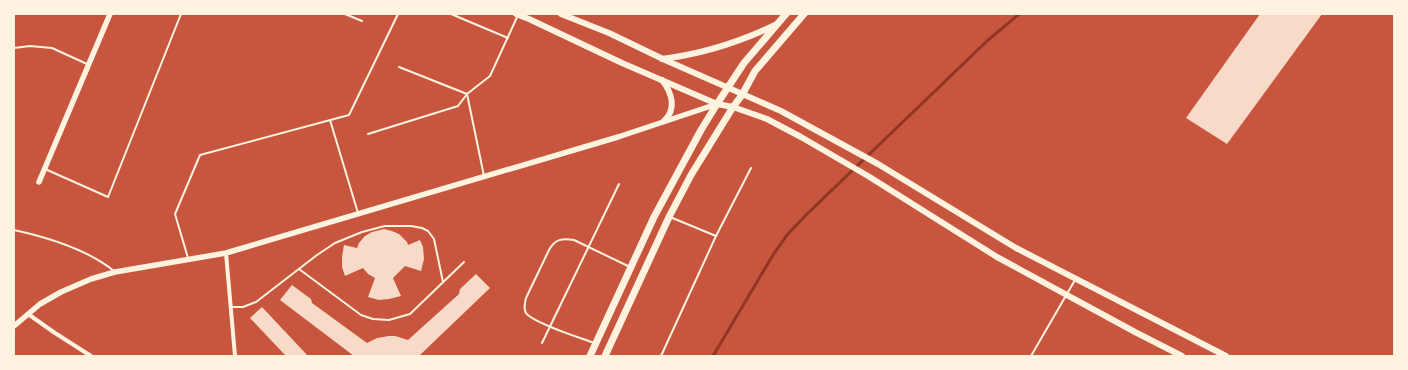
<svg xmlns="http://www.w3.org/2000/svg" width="1408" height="370" font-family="'Asap Condensed',sans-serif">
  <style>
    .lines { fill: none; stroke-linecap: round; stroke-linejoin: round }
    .stream { stroke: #8f3625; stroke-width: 3 }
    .building { fill: #f7dbc8 }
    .service { stroke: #fff3e0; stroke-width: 2 }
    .minor { stroke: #fff3e0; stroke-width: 4 }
    .tertiary { stroke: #fff3e0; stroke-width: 5.5 }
    .secondary { stroke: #fff3e0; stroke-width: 6 }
    .primary { stroke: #fff3e0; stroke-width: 7 }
  </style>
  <rect width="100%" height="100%" fill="#c8553d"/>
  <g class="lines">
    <path class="stream" d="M713,356l60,-101 14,-20 19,-20 181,-174 32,-27"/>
  </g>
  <g class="building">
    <path d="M1260,14h62l-95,130 -41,-26z"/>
    <path d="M384,229l8,2 7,3 8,8 1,3 12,-5 3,7 1,12 -3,12 -16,-5 -12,12 8,18 -12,3 -10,1 -11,-3 7,-19 -7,-4 -5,-6 -18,8 -3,-9v-10l2,-12 13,3 2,-5 6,-7 7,-4z"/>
    <path d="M476,274l14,14 -70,67 -66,1 -74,-56 12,-15 19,14 1,4 55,40 10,-5 12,-2h6l13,4 51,-46 1,-5z"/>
    <path d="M262,307l46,49h-22l-36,-38z"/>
  </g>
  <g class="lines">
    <g class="service">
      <path d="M345,14l17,7"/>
      <path d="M451,14l57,24"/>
      <path d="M14,48l16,-2 22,2 35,16"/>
      <path d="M399,67l68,27 23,-18 28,-61"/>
      <path d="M467,94l17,82"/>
      <path d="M330,120l28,93"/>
      <path d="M368,134l90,-28 9,-12"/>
      <path d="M45,169l63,28 73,-183"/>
      <path d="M670,217l46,19"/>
      <path d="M14,230c32,7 74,20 100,41"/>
      <path d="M188,258l-13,-44 25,-59 149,-40 49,-101"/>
      <path d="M299,269l62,46 12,4 16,1 21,-6 54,-52"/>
      <path d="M231,307h12l13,-5 61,-47 18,-12 27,-11 23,-6h26l11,2 6,3 6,8 9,43"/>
      <path d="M542,343l77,-159"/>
      <path d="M594,343c-13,-5 -61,-20 -68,-30 -3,-5 -1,-10 0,-15l23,-48c6,-11 13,-12 25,-10l56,27"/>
      <path d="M661,356l55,-120 35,-68"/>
      <path d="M1031,356l44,-76"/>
    </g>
    <g class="minor">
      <path d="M226,253l9,103"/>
      <path d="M28,314l27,19 36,23"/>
    </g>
    <g class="tertiary">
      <path d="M39,182l71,-168"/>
      <path d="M14,326l26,-22 21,-12 30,-13 24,-7 111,-19 392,-116 99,-33"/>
    </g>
    <g class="secondary">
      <path d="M516,14l13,5 93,44 95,41 16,3 34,12 34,18 67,39 129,81 138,75 47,24"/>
      <path d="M561,14l48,19 56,27 116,51 97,53 138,84 210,108"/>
      <path d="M662,59c39,-5 78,-17 113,-34"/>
      <path d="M662,80c10,13 15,29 2,41"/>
    </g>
    <g class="primary">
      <path d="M590,356l64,-139 47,-87 16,-26 27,-41 42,-49"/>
      <path d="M605,356l64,-139 22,-42 42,-68 9,-12 13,-24 49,-57"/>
    </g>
  </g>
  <rect width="1408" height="370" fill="none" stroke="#fff3e0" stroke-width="30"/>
</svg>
